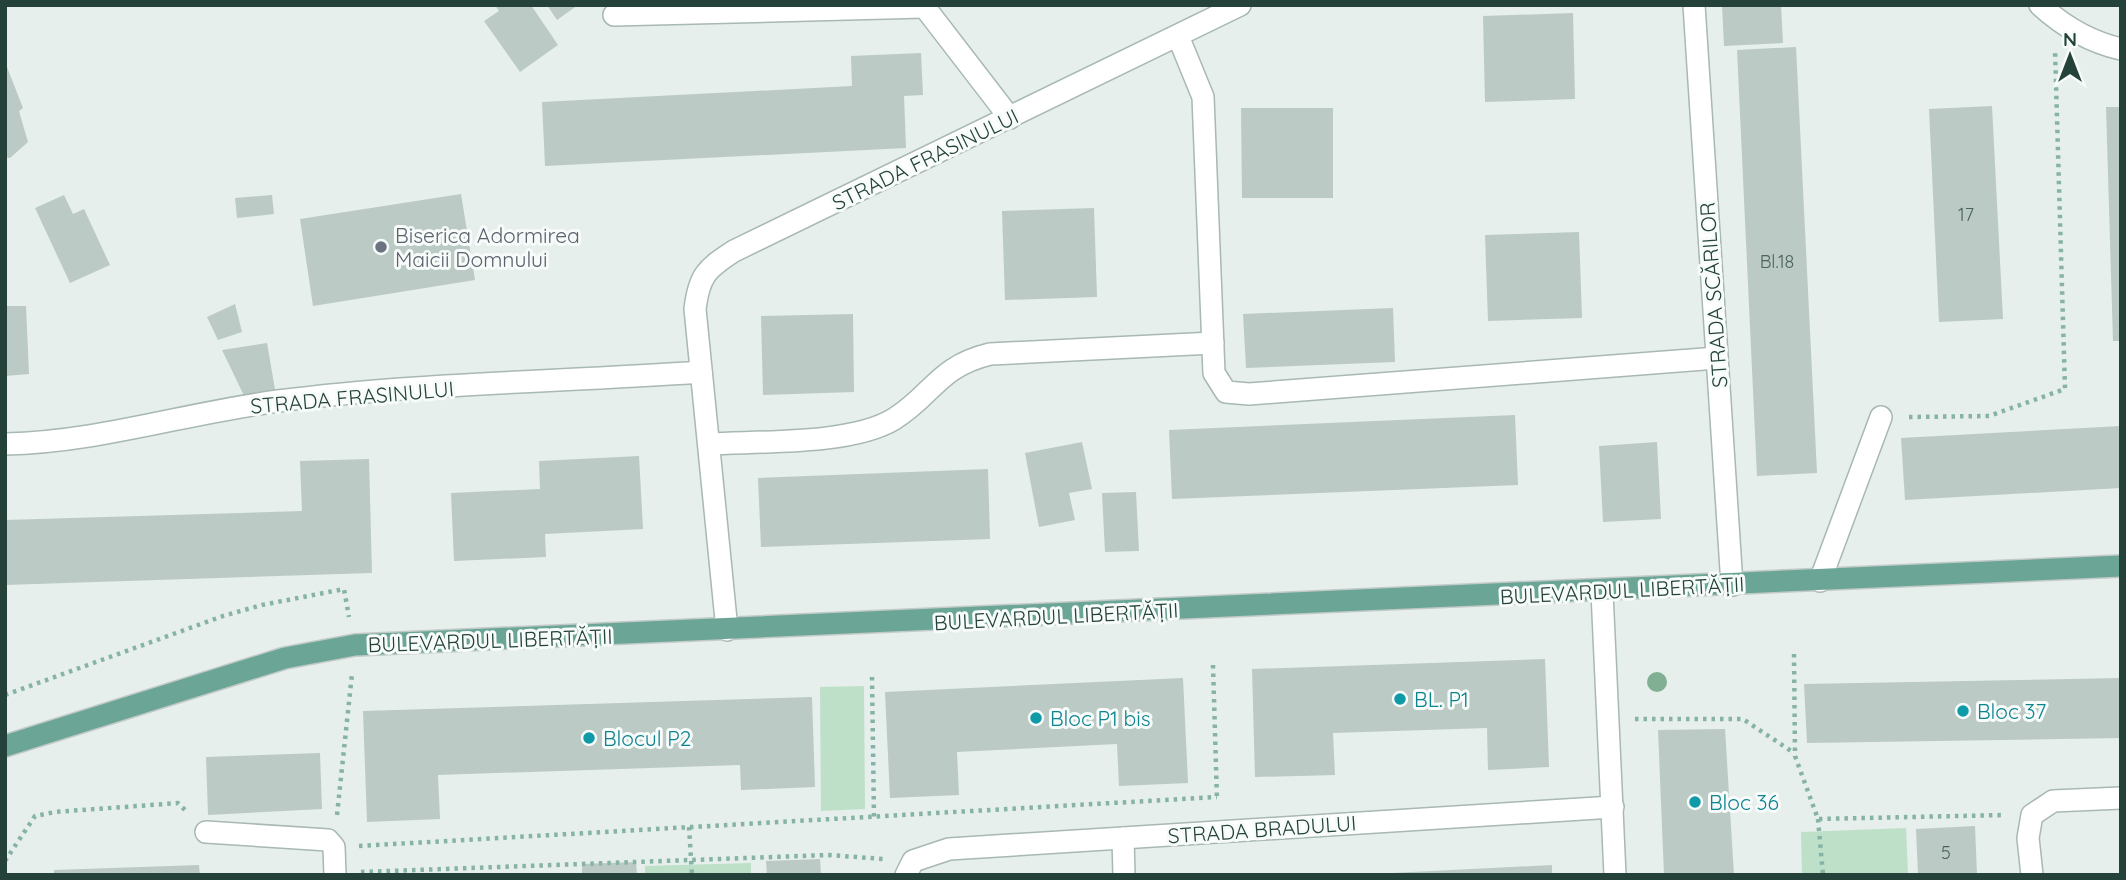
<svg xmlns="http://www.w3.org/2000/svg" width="2126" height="880" font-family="Quicksand,sans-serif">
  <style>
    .green { fill: #bfe0c8 }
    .building { fill: #bbcac4 }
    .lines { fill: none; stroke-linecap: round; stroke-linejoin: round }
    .minor-casing { stroke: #a8b8b2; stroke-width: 24 }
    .major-casing { stroke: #c2cac8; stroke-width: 24 }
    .path { stroke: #86b3a5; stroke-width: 4.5; stroke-dasharray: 3.5 5; stroke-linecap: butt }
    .minor { stroke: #fff; stroke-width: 21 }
    .major { stroke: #6aa596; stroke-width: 21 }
    .tree { fill: #80af93 }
    .worship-dot { fill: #6b7280; stroke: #f7fbf9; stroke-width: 2.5 }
    .culture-dot { fill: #0f9aa8; stroke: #f7fbf9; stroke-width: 2.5 }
    .labels { text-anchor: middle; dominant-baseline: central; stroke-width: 6; stroke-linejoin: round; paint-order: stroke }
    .number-label { font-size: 18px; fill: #4a645c }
    .street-label { font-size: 21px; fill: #24423a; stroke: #f7fbf9 }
    .worship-label { font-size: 21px; fill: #5b616d; stroke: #f7fbf9; text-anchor: start }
    .culture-label { font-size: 21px; fill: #0d838f; stroke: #f7fbf9; text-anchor: start }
  </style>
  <rect width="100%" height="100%" fill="#e6efeb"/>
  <g class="green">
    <path d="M864,686l1,123 -44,2 -1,-124z"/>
    <path d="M1906,828l2,47h-106l-1,-43z"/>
    <path d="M751,863v12h-106v-9z"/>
  </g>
  <g class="building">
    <path d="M495,5h36l27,40 -38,27 -36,-51 15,-10z"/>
    <path d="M547,5h31l-21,15z"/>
    <path d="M1722,5h59l2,38 -59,3z"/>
    <path d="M1573,13l2,86 -90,3 -2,-86z"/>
    <path d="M1796,47l21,426 -60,3 -20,-426z"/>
    <path d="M921,53l2,42 -19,1 2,52 -361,18 -3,-64 310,-16 -1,-30z"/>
    <path d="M5,62l18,46 -4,3 9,31 -18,16 -5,-1z"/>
    <path d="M1992,106l11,213 -64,3 -10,-213z"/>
    <path d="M2106,107h15v234h-8z"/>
    <path d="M1241,108h92v90h-91z"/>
    <path d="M461,194l14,86 -162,26 -13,-87z"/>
    <path d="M64,195l9,19 11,-5 26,56 -40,18 -35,-75z"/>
    <path d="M272,195l2,19 -37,4 -2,-20z"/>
    <path d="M1094,208l3,89 -92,3 -3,-89z"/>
    <path d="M1579,232l3,86 -94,3 -3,-86z"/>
    <path d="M235,304l7,28 -24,8 -11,-23z"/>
    <path d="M5,306h21l3,68 -24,2z"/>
    <path d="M1393,308l2,54 -149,6 -3,-54z"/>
    <path d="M853,314l1,78 -91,3 -2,-79z"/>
    <path d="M267,343l10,58 -28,5 -27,-56z"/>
    <path d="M1515,415l3,70 -346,14 -3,-69z"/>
    <path d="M2121,426v62l-216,12 -4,-62z"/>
    <path d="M1082,442l10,47 -23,4 6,27 -36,7 -14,-74z"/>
    <path d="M1657,442l4,77 -58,3 -4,-76z"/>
    <path d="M639,456l4,73 -98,5 1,23 -92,4 -3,-68 89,-4 -1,-28z"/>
    <path d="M369,459l3,114 -367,12v-65l297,-9 -2,-50z"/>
    <path d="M988,469l2,70 -229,8 -3,-69z"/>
    <path d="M1136,492l3,59 -34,1 -3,-59z"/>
    <path d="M1545,659l4,108 -61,3 -1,-42 -154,5 2,42 -80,2 -3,-108z"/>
    <path d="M1183,678l5,105 -69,3 -2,-42 -160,8 2,43 -69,3 -5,-106z"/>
    <path d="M2121,678v60l-314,5 -3,-59z"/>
    <path d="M812,697l3,90 -74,3 -1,-25 -302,10 2,44 -73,3 -4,-111z"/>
    <path d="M1725,729l9,146h-70l-6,-145z"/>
    <path d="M320,753l2,56 -114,6 -2,-58z"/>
    <path d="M1975,826l2,49h-59l-2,-46z"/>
    <path d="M820,859l1,16h-54l-1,-14z"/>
    <path d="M636,862l1,13h-55v-11z"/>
    <path d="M199,865l1,10h-146v-5z"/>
    <path d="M1552,865v10h-160v-2z"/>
  </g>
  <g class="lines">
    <g class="minor-casing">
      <g id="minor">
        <path d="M923,5l87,113"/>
        <path d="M1694,5l38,580"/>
        <path d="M2040,5c23,21 50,37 81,44"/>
        <path d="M614,15l310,-8"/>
        <path d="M1178,36l25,61 11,276 12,19 23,2 468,-36"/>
        <path d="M5,444c94,-2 181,-31 273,-43 140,-18 283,-19 423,-29"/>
        <path d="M709,444c50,-3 143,1 185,-25 39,-24 43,-52 96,-65l223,-11"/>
        <path d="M1820,581l61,-164"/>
        <path d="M1602,592l13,283"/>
        <path d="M727,630l-32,-321c4,-33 11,-40 39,-58l506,-246"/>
        <path d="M206,832l122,8 6,7 1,28"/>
        <path d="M1123,838l1,37"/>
        <path d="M906,875l7,-14 36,-12 664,-42"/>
        <path d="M2032,875l-4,-37 4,-23 21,-14 68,-3"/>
      </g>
    </g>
    <g class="major-casing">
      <path id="major" d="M5,746l280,-88 70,-13 1766,-79"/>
    </g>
    <g class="path">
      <path d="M1909,417l80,-1 76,-27 -10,-339"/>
      <path d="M1794,654l1,102 23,63 187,-4"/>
      <path d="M1213,665l4,135"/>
      <path d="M872,677l2,140"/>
      <path d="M5,695l218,-79 39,-11 82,-16 5,28"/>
      <path d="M1635,719h108l51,34"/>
      <path d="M337,815l15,-141"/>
      <path d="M1818,819l5,56"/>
      <path d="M689,827l3,48"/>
      <path d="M359,846l858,-49"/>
      <path d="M5,861l30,-45 20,-4 123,-9 10,10"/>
      <path d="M361,872l467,-17 56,4"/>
    </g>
    <use href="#minor" class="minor"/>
    <use href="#major" class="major"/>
  </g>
  <circle class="tree" cx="1657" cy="682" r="10"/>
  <circle class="worship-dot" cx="381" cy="247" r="7"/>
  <g class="culture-dot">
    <circle cx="1400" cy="699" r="7"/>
    <circle cx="1963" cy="711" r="7"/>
    <circle cx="1036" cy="718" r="7"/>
    <circle cx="589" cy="738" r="7"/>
    <circle cx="1695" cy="802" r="7"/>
  </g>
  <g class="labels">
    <g class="number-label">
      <text x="1966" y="214">17</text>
      <text x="1777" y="261">Bl.18</text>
      <text x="1946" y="852">5</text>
    </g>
    <g class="street-label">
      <text transform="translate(925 159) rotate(-26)">STRADA FRASINULUI</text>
      <text transform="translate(1713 295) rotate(-94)">STRADA SCĂRILOR</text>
      <text transform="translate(352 397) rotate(-5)">STRADA FRASINULUI</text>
      <text transform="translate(1622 590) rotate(-3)">BULEVARDUL LIBERTĂȚII</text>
      <text transform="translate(1056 616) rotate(-3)">BULEVARDUL LIBERTĂȚII</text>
      <text transform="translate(490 640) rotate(-2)">BULEVARDUL LIBERTĂȚII</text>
      <text transform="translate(1262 829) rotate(-4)">STRADA BRADULUI</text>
    </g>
    <g class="worship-label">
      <text x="395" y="235">Biserica Adormirea<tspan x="395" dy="24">Maicii Domnului</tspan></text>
    </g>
    <g class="culture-label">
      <text x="1414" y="699">BL. P1</text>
      <text x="1977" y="711">Bloc 37</text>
      <text x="1050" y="718">Bloc P1 bis</text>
      <text x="603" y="738">Blocul P2</text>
      <text x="1709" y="802">Bloc 36</text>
    </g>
  </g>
  <rect width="2126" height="880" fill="none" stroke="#24423a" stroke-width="14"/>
  <g transform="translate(2070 56)" stroke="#f7fbf9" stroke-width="5" paint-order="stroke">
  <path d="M0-5L12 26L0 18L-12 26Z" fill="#24423a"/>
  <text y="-10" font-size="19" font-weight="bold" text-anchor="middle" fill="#24423a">N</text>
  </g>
</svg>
